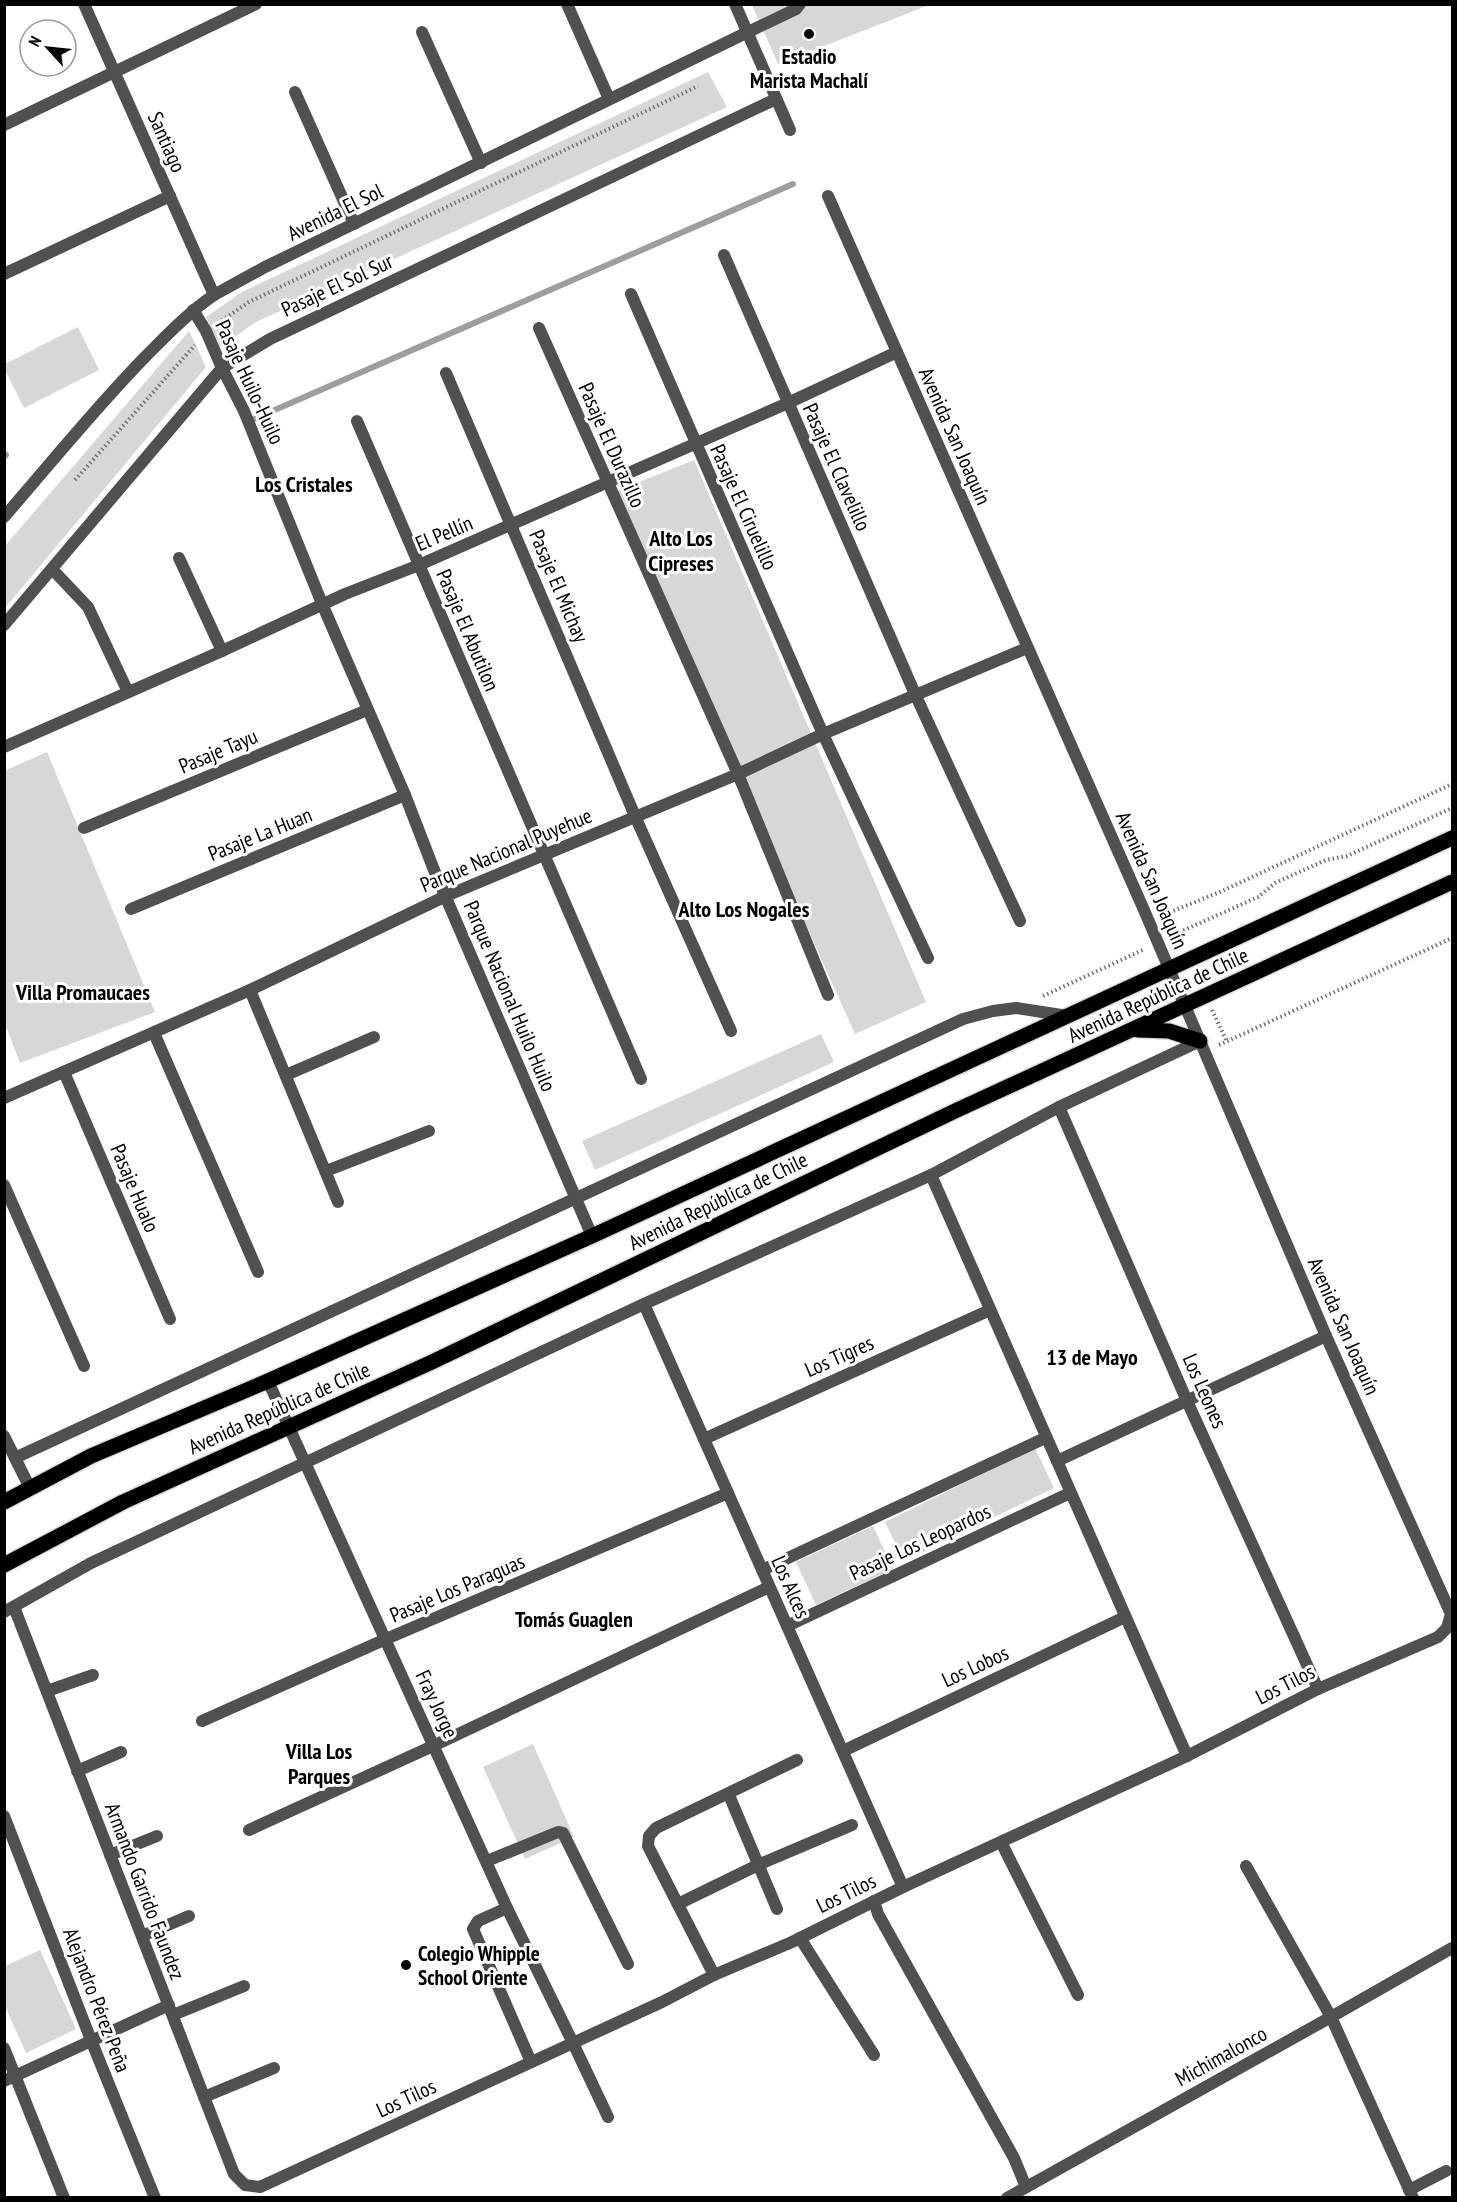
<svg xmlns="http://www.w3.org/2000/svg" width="1457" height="2202" font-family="'PT Sans Narrow',sans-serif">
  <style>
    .green { fill: #d7d7d7 }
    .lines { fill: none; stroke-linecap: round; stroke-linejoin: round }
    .stream { stroke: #9e9e9e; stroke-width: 6 }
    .primary-casing { stroke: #dbdbdb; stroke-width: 18 }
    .path { stroke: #727272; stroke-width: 4; stroke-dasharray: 1.5 3; stroke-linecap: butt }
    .service { stroke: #505050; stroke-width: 12 }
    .minor { stroke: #505050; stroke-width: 12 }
    .tertiary { stroke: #505050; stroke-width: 12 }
    .primary { stroke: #000; stroke-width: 15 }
    .poi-dot { fill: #000; stroke: #fff; stroke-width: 2 }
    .labels { text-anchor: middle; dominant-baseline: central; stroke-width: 6; stroke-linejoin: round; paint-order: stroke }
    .poi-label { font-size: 21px; font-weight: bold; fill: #000; stroke: #fff }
    .street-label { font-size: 21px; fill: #000; stroke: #fff }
    .neighbourhood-label { font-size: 22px; font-weight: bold; fill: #000; stroke: #fff }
  </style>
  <rect width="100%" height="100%" fill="#fff"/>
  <g class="green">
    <path d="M752,5h177l-151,59z"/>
    <path d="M708,72l19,35 -471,215 -36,25 -14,-30 36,-25z"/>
    <path d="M78,327l21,43 -75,38 -19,-38v-6z"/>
    <path d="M189,331l17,36 -201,241v-62z"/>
    <path d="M694,460l232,542 -71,32 -243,-541z"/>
    <path d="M47,752l108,260 -135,51 -15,-39 -1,-253z"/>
    <path d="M821,1034l13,28 -239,108 -13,-29z"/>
    <path d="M1035,1448l19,40 -150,73 -19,-39z"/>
    <path d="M873,1526l20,43 -77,36 -20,-43z"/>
    <path d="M533,1744l41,93 -49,22 -42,-92z"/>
    <path d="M40,1950l36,79 -50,24 -21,-47v-40z"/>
  </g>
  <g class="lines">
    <g class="stream">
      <path d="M254,419l539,-235"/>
      <path d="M4,457l2,-2"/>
    </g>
    <g class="primary-casing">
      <g id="primary">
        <path d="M1138,1030l31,1 31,10"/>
        <path d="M4,1502l87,-46 177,-75 324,-145 860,-398"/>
        <path d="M4,1565l119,-63 309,-140 523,-251 497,-229"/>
      </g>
    </g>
    <g class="path">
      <path d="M218,323l31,-21 449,-216"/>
      <path d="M75,480l120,-135"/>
      <path d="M1168,913l14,33"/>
      <path d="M1161,916l61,-25 230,-107"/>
      <path d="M1171,936l87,-39 17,-14 51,-23 21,-4 105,-48"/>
      <path d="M1043,996l102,-47"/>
      <path d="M1212,1010l15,32"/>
      <path d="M1219,1045l233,-107"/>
    </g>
    <g class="service">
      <path d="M748,32l48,-23 4,-5"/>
      <path d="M729,1795l48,114"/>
      <path d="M1001,1842l77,153"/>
      <path d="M487,1861l71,-29 5,1 65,131"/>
      <path d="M1246,1866l85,151 121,-69"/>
      <path d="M874,1901l4,13 136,244 12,29"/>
      <path d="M678,1904l82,-40 92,-39"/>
      <path d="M507,1908l-29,13 -5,8 58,133"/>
      <path d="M800,1938l74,117"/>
      <path d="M714,1975l-66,-129 1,-10 7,-8 141,-68"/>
      <path d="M573,2043l35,74"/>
      <path d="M1409,2190l37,-19"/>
    </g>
    <g class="minor">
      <path d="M567,4l42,95"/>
      <path d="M735,4l55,126"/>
      <path d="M422,32l59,131"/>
      <path d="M295,92l59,132"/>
      <path d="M4,125l252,-121"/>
      <path d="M724,255l191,439 105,227"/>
      <path d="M4,274l166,-78"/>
      <path d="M631,294l192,440 105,224"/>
      <path d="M214,295l51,-28 483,-235"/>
      <path d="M193,310l13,21 16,37 22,43 79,195 82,189 29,75 158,366"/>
      <path d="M539,328l199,446 90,221"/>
      <path d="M446,373l189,443 96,215"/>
      <path d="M357,421l284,658"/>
      <path d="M179,558l43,93"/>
      <path d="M53,570l35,37 40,85"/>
      <path d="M4,625l218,-257 48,-29 506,-240"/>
      <path d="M4,747l218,-96 123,-57 74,-29 369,-162 109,-51"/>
      <path d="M84,828l283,-118"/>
      <path d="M131,909l274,-114"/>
      <path d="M250,990l88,212"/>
      <path d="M154,1033l104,239"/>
      <path d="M64,1072l106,247"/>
      <path d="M286,1075l88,-38"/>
      <path d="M4,1098l246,-108 196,-94 292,-122 85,-40 204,-86"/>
      <path d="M1059,1107l128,294 131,288"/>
      <path d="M326,1171l103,-40"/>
      <path d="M931,1175l256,581"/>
      <path d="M4,1185l80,181"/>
      <path d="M644,1304l259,583"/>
      <path d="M268,1381l239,527 66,135"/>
      <path d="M4,1436l26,52"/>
      <path d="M704,1439l286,-129"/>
      <path d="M17,1457l946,-438 30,-8 23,-3 52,8"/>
      <path d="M1057,1461l269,-125"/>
      <path d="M762,1570l283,-132"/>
      <path d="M14,1607l220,567 11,11 15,2 402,-185 52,-27 78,-33 111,-55 284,-131 131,-67 120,-52 9,-9 4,-14 -125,-278 -182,-426 -316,-714"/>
      <path d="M4,1612l87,-49 553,-259 287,-129 128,-68 141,-66"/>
      <path d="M787,1626l283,-133"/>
      <path d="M47,1691l46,-16"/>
      <path d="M202,1721l184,-82 342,-146"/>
      <path d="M843,1751l282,-134"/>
      <path d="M77,1771l44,-19"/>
      <path d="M4,1816l87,224 64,158"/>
      <path d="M249,1830l186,-85 334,-158"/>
      <path d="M110,1855l47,-19"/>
      <path d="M142,1936l47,-20"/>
      <path d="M173,2015l71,-29"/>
      <path d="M4,2048l60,150"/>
      <path d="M4,2081l165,-76"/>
      <path d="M204,2097l70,-29"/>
      <path d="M1007,2198l324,-181 82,181"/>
    </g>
    <path class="tertiary" d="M4,517c47,-54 92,-110 142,-161 22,-22 43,-44 68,-61l-130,-291"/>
    <use href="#primary" class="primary"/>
  </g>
  <g class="poi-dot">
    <circle cx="809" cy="34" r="6"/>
    <circle cx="406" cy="1965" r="6"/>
  </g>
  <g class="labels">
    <g class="poi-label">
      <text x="809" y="56">Estadio<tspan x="809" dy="24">Marista Machalí</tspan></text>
      <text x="418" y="1953" text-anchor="start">Colegio Whipple<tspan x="418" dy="24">School Oriente</tspan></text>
    </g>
    <g class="street-label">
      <text transform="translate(167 142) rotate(66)">Santiago</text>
      <text transform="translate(335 212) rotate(-26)">Avenida El Sol</text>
      <text transform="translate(337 285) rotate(-25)">Pasaje El Sol Sur</text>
      <text transform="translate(250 382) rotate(65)">Pasaje Huilo-Huilo</text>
      <text transform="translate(955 436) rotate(66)">Avenida San Joaquín</text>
      <text transform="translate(612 445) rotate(66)">Pasaje El Durazillo</text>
      <text transform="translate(837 467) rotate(66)">Pasaje El Clavelillo</text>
      <text transform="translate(744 507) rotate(66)">Pasaje El Ciruelillo</text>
      <text transform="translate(444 533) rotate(-23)">El Pellín</text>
      <text transform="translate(559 586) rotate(67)">Pasaje El Michay</text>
      <text transform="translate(468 630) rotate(67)">Pasaje El Abutilon</text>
      <text transform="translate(218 751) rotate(-23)">Pasaje Tayu</text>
      <text transform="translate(260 834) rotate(-22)">Pasaje La Huan</text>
      <text transform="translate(506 850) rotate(-23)">Parque Nacional Puyehue</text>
      <text transform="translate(1152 880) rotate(66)">Avenida San Joaquín</text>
      <text transform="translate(1158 995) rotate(-25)">Avenida República de Chile</text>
      <text transform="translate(510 996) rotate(67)">Parque Nacional Huilo Huilo</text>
      <text transform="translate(135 1188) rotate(67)">Pasaje Hualo</text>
      <text transform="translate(718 1201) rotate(-26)">Avenida República de Chile</text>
      <text transform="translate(1344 1326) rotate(66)">Avenida San Joaquín</text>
      <text transform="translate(839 1356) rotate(-24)">Los Tigres</text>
      <text transform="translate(1205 1391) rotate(66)">Los Leones</text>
      <text transform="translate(279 1408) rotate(-24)">Avenida República de Chile</text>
      <text transform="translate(920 1542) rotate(-25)">Pasaje Los Leopardos</text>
      <text transform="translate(791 1587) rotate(66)">Los Alces</text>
      <text transform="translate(457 1588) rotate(-23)">Pasaje Los Paraguas</text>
      <text transform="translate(975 1666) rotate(-25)">Los Lobos</text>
      <text transform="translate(1285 1684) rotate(-27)">Los Tilos</text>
      <text transform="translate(437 1704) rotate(65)">Fray Jorge</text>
      <text transform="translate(145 1891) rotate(69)">Armando Garrido Faundez</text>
      <text transform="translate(846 1893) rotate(-26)">Los Tilos</text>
      <text transform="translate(97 2000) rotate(69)">Alejandro Pérez Peña</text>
      <text transform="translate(1221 2056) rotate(-29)">Michimalonco</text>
      <text transform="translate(406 2098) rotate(-25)">Los Tilos</text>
    </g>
    <g class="neighbourhood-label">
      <text x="304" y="484">Los Cristales</text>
      <text x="681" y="538">Alto Los<tspan x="681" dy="25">Cipreses</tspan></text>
      <text x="744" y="909">Alto Los Nogales</text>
      <text x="83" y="992">Villa Promaucaes</text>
      <text x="1092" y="1357">13 de Mayo</text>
      <text x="574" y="1619">Tomás Guaglen</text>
      <text x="319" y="1751">Villa Los<tspan x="319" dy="25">Parques</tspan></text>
    </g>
  </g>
  <rect width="1457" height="2202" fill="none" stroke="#000000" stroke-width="12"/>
  <g transform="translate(48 48) rotate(297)"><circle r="28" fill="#ffffff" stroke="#999999" stroke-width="1.5"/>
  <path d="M0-4.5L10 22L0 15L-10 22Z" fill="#000000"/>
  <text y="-9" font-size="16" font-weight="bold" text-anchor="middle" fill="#000000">N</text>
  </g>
</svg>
